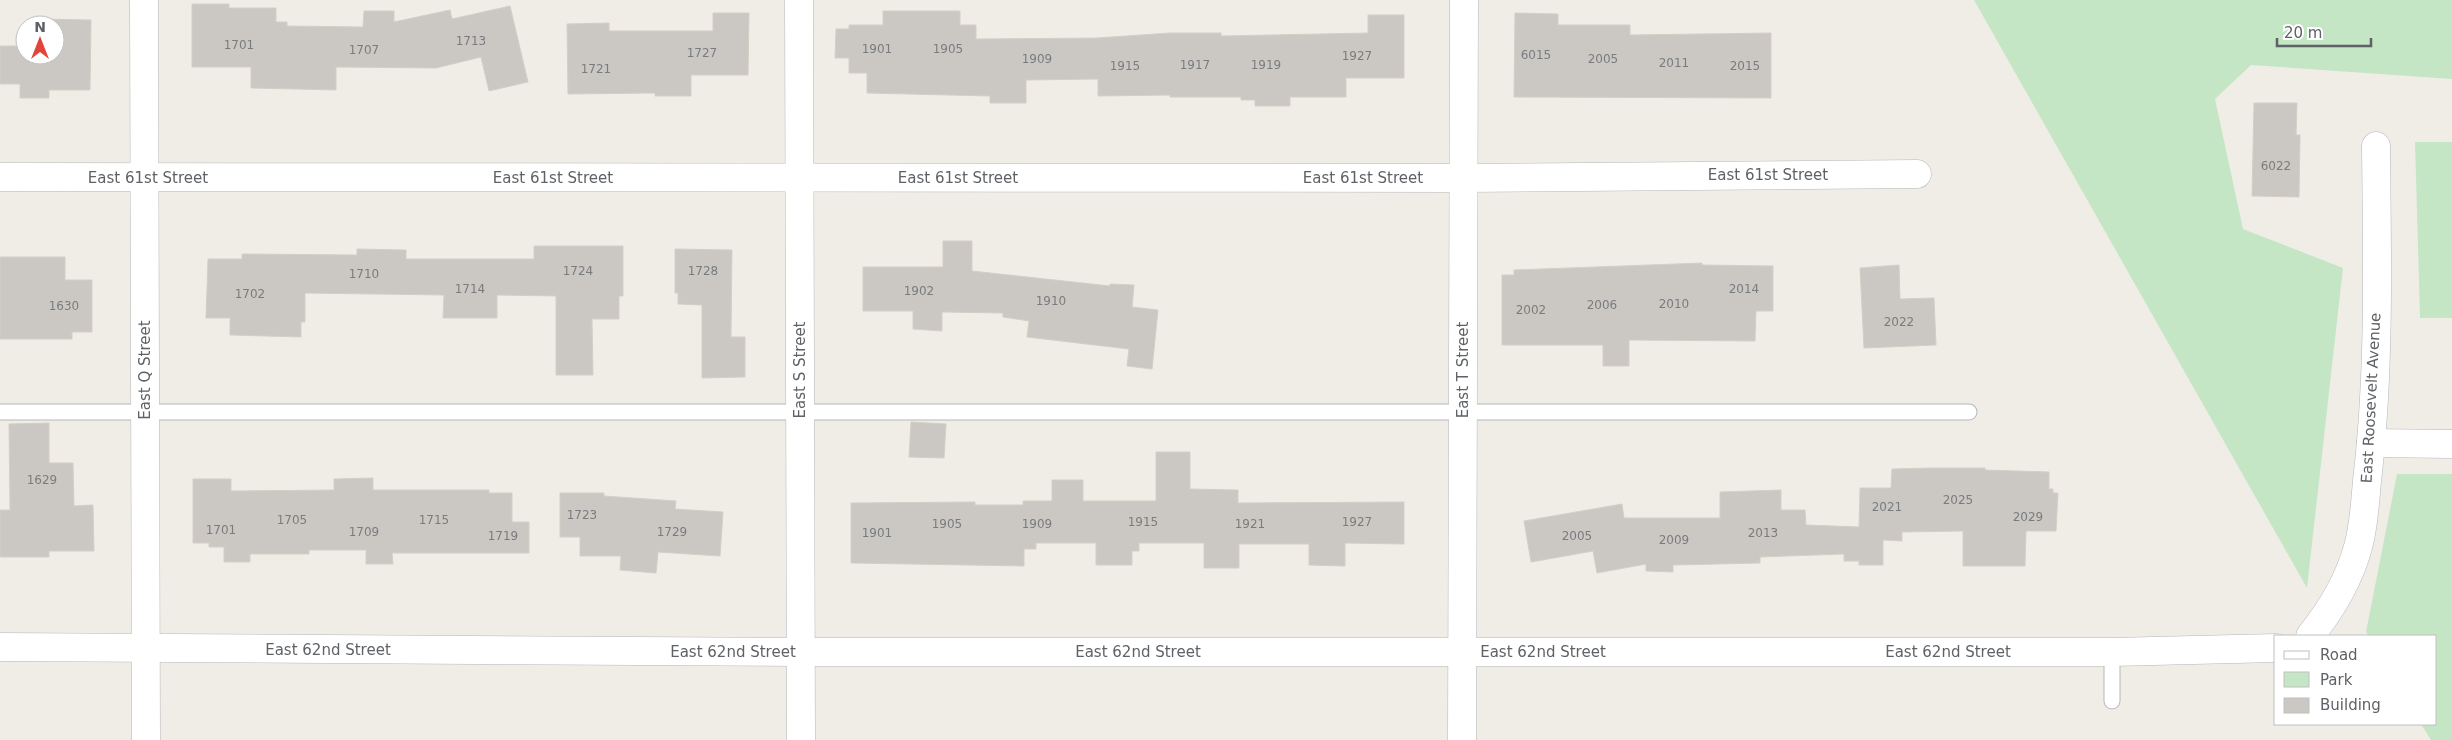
<svg xmlns="http://www.w3.org/2000/svg" width="2452" height="740" font-family="'DejaVu Sans',sans-serif">
  <style>
    .green { fill: #c5e6c4 }
    .building { fill: #cbc8c4; stroke: #d4cfc5 }
    .lines { fill: none; stroke-linecap: round; stroke-linejoin: round }
    .service-casing { stroke: #b4b7bb; stroke-width: 17 }
    .minor-casing { stroke: #b4b7bb; stroke-width: 29 }
    .service { stroke: #fff; stroke-width: 15 }
    .minor { stroke: #fff; stroke-width: 28 }
    .labels { text-anchor: middle; dominant-baseline: central; stroke-width: 4.5; stroke-linejoin: round; paint-order: stroke }
    .number-label { font-size: 12px; fill: #797c7e }
    .street-label { font-size: 15px; fill: #5e6266; stroke: #fff }
  </style>
  <rect width="100%" height="100%" fill="#f0ede7"/>
  <g class="green">
    <path d="M1974,0h478v79l-201,-14 -36,34 28,130 100,39 -36,320z"/>
    <path d="M2415,142h37v176h-32z"/>
    <path d="M2397,474h55v266h-21l-10,-16h15v-88h-67l-3,-4z"/>
  </g>
  <g class="building">
    <path d="M192,4h37v4h47v14h11v4l76,1 1,-16h30v11l56,-12 2,9 58,-13 18,76 -39,9 -8,-34 -45,11 -100,-1v23l-85,-2v-21h-59z"/>
    <path d="M883,11h77v14h16v14l121,-1 73,-5h51v3l147,-3v-18h36v63h-58v19h-56v9h-35v-6h-14v-3h-71v-2l-72,1v-17l-72,1v23h-36v-7l-123,-3v-20h-18v-15h-14l1,-29h13v-4h34z"/>
    <path d="M713,13h36l-1,62h-57v21h-36v-3l-87,1 -1,-70 42,-1v8h104z"/>
    <path d="M1515,13l43,1v11h72v10l141,-2v65l-257,-1z"/>
    <path d="M42,19l49,1 -1,70h-41v8h-29v-14h-20v-38h25v9h30v-30h-13z"/>
    <path d="M2254,103h43l-1,32h4l-1,62 -47,-1z"/>
    <path d="M943,241h29v30l138,15v-2l24,1 -2,22 26,3 -6,59 -25,-3 2,-17 -102,-12 2,-16 -26,-4v-4l-61,-1v19l-29,-2v-18h-50v-44h80z"/>
    <path d="M534,246h89v50h-4v23h-27l1,56h-37v-79l-59,-1v23h-54l1,-23 -139,-2v29h-4v15l-71,-2v-17h-24l2,-59h34v-5l115,1v-6l49,1v9h128z"/>
    <path d="M675,249l57,1 -1,87h14v40l-43,1v-73l-24,-1v-11h-3z"/>
    <path d="M0,257h65v23h27v52h-20v7h-72z"/>
    <path d="M1702,263v2l71,1v45h-17l-1,30 -126,-1v26h-26v-21h-101v-70h12v-5z"/>
    <path d="M1899,265l1,34 34,-1 2,47 -72,3 -4,-80z"/>
    <path d="M911,422l35,2 -2,34 -35,-1z"/>
    <path d="M49,423v40h24l1,43 19,-1 1,46h-45v6h-49v-47h10l-1,-86z"/>
    <path d="M1156,452h34v37l48,1v13l166,-1v42l-59,-1v23l-36,-1v-21h-70v24h-35v-25h-65v8h-7v14h-36v-22h-60v6h-12v17l-173,-3v-60l124,-1v3h48v-4h29v-21h31v21h73z"/>
    <path d="M1931,468h54v2l64,2v17h4v4h5l-2,38h-30l-1,35h-62v-35l-61,1v9l-19,-1v25h-24v-4h-15v-7l-84,3v6l-87,2v7l-27,-1v-7l-49,9 -4,-22 -62,11 -7,-41 98,-17 2,14h96v-26l61,-2v20h24l1,15 53,2 1,-39h31l1,-19z"/>
    <path d="M373,478v12h116v3h23v29h17v31h-137l1,11h-27v-14h-57v4h-59v8h-26v-15h-15v-4h-16v-64h38v12l103,-1v-11z"/>
    <path d="M560,493h44v3l72,5 -1,8 48,3 -3,44 -62,-4 -2,21 -36,-3 1,-14h-41v-19h-20z"/>
  </g>
  <g class="lines">
    <g class="service-casing">
      <g id="service">
        <path d="M0,412h1969"/>
        <path d="M2112,652v49"/>
      </g>
    </g>
    <g class="minor-casing">
      <g id="minor">
        <path d="M144,0l2,740"/>
        <path d="M799,0l2,740"/>
        <path d="M0,177l1464,1 453,-4"/>
        <path d="M2371,443l81,1"/>
        <path d="M2310,636c21,-26 39,-56 48,-89 7,-24 7,-51 10,-75 12,-108 9,-218 8,-326"/>
        <path d="M0,647l801,5h1311l164,-4"/>
        <path d="M1462,740l2,-740"/>
      </g>
    </g>
    <use href="#service" class="service"/>
    <use href="#minor" class="minor"/>
  </g>
  <g class="labels">
    <g class="number-label">
      <text x="471" y="41">1713</text>
      <text x="239" y="45">1701</text>
      <text x="877" y="49">1901</text>
      <text x="948" y="49">1905</text>
      <text x="364" y="50">1707</text>
      <text x="702" y="53">1727</text>
      <text x="1536" y="55">6015</text>
      <text x="1357" y="56">1927</text>
      <text x="1037" y="59">1909</text>
      <text x="1603" y="59">2005</text>
      <text x="1674" y="63">2011</text>
      <text x="1195" y="65">1917</text>
      <text x="1266" y="65">1919</text>
      <text x="1125" y="66">1915</text>
      <text x="1745" y="66">2015</text>
      <text x="596" y="69">1721</text>
      <text x="2276" y="166">6022</text>
      <text x="578" y="271">1724</text>
      <text x="703" y="271">1728</text>
      <text x="364" y="274">1710</text>
      <text x="470" y="289">1714</text>
      <text x="1744" y="289">2014</text>
      <text x="919" y="291">1902</text>
      <text x="250" y="294">1702</text>
      <text x="1051" y="301">1910</text>
      <text x="1674" y="304">2010</text>
      <text x="1602" y="305">2006</text>
      <text x="64" y="306">1630</text>
      <text x="1531" y="310">2002</text>
      <text x="1899" y="322">2022</text>
      <text x="42" y="480">1629</text>
      <text x="1958" y="500">2025</text>
      <text x="1887" y="507">2021</text>
      <text x="582" y="515">1723</text>
      <text x="2028" y="517">2029</text>
      <text x="292" y="520">1705</text>
      <text x="434" y="520">1715</text>
      <text x="1143" y="522">1915</text>
      <text x="1357" y="522">1927</text>
      <text x="947" y="524">1905</text>
      <text x="1037" y="524">1909</text>
      <text x="1250" y="524">1921</text>
      <text x="221" y="530">1701</text>
      <text x="364" y="532">1709</text>
      <text x="672" y="532">1729</text>
      <text x="877" y="533">1901</text>
      <text x="1763" y="533">2013</text>
      <text x="503" y="536">1719</text>
      <text x="1577" y="536">2005</text>
      <text x="1674" y="540">2009</text>
    </g>
    <g class="street-label">
      <text x="1768" y="175">East 61st Street</text>
      <text x="148" y="178">East 61st Street</text>
      <text x="553" y="178">East 61st Street</text>
      <text x="958" y="178">East 61st Street</text>
      <text x="1363" y="178">East 61st Street</text>
      <text transform="translate(145 370) rotate(-90)">East Q Street</text>
      <text transform="translate(800 370) rotate(-90)">East S Street</text>
      <text transform="translate(1463 370) rotate(-90)">East T Street</text>
      <text transform="translate(2371 398) rotate(-87)">East Roosevelt Avenue</text>
      <text x="328" y="650">East 62nd Street</text>
      <text x="733" y="652">East 62nd Street</text>
      <text x="1138" y="652">East 62nd Street</text>
      <text x="1543" y="652">East 62nd Street</text>
      <text x="1948" y="652">East 62nd Street</text>
    </g>
  </g>
  <rect x="2274" y="635" width="162" height="90" fill="#ffffff" stroke="#bfc0c2"/>
  <rect x="2284" y="651" width="25" height="8" fill="#ffffff" stroke="#bfc0c2"/>
  <text x="2320" y="660" font-size="15" fill="#5e6266">Road</text>
  <rect x="2284" y="672" width="25" height="15" fill="#c5e6c4" stroke="#bfc0c2"/>
  <text x="2320" y="685" font-size="15" fill="#5e6266">Park</text>
  <rect x="2284" y="698" width="25" height="15" fill="#cbc8c4" stroke="#bfc0c2"/>
  <text x="2320" y="710" font-size="15" fill="#5e6266">Building</text>
  <g transform="translate(40 40)"><circle r="24" fill="#ffffff" stroke="#bfc0c2"/>
  <path d="M0-4L9 19L0 12L-9 19Z" fill="#e3443a"/>
  <text y="-8" font-size="14" font-weight="bold" text-anchor="middle" fill="#5e6266">N</text>
  </g>
  <path d="M2277 38v8h94v-8" fill="none" stroke="#5e6266" stroke-width="2.5"/>
  <text x="2284" y="38" font-size="15" fill="#5e6266" stroke="#ffffff" stroke-width="4" paint-order="stroke">20 m</text>
</svg>
